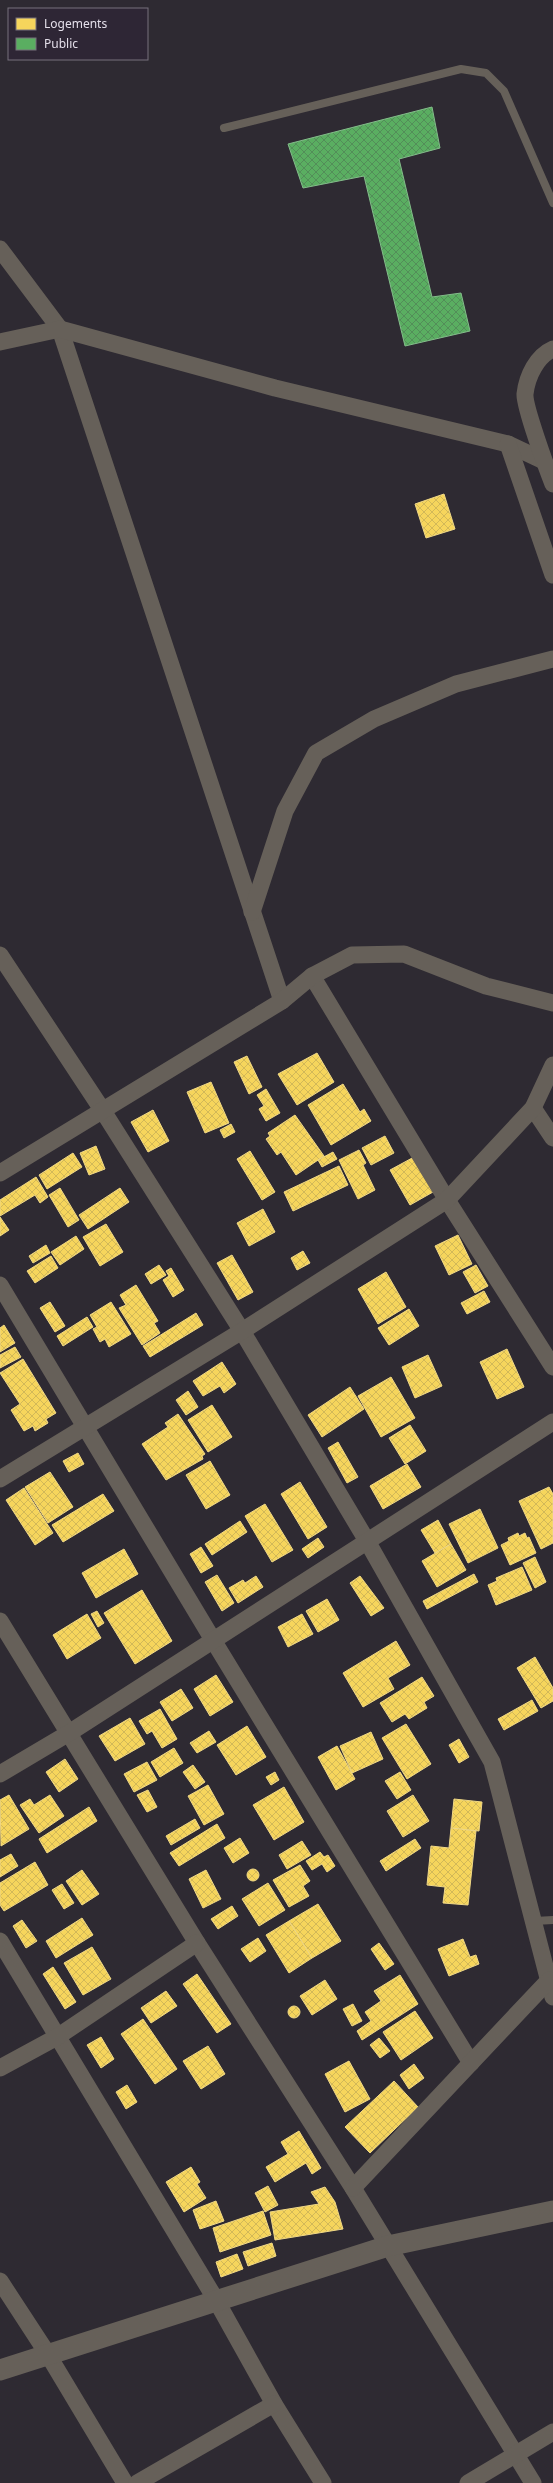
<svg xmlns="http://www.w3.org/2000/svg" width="553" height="2483" font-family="'Noto Sans',sans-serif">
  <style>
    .homes { fill: url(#homes-cross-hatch); stroke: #f0d886 }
    .public { fill: url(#public-cross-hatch); stroke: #83bc8a }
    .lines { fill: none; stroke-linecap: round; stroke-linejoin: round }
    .service { stroke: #666059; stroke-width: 8 }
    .minor { stroke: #666059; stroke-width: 17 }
    .tertiary { stroke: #666059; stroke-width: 21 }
  </style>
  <defs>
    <pattern id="homes-cross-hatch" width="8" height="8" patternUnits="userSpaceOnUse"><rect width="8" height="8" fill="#f6d55c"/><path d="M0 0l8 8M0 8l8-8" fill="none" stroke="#d2b858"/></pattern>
    <pattern id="public-cross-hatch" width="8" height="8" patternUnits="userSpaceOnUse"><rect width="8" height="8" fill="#5aae61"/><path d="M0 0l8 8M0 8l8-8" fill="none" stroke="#538e59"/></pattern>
  </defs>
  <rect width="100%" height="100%" fill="#2e2a32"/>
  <g class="homes">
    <path d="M444,494l11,35 -29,9 -11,-34z"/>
    <path d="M317,1053l17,29 -37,23 -19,-31z"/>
    <path d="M247,1056l15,31 -13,7 -15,-32z"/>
    <path d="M211,1082l18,41 -24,10 -18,-41z"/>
    <path d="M343,1084l17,28 4,-3 7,12 -40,24 -23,-40z"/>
    <path d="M266,1089l14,24 -14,8 -7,-12 5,-3 -7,-11z"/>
    <path d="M153,1110l16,31 -21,11 -17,-30z"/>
    <path d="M295,1115l29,41 -28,19 -15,-23 -4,3 -11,-16 4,-3 -2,-3z"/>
    <path d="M231,1124l4,8 -11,6 -4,-8z"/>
    <path d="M385,1136l9,17 -23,12 -9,-17z"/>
    <path d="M96,1146l9,23 -16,6 -9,-22z"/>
    <path d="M359,1150l7,13 -3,2 12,25 -17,9 -19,-39z"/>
    <path d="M250,1151l25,41 -13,8 -25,-41z"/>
    <path d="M333,1152l4,7 -15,8 -4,-7z"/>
    <path d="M73,1153l9,14 -35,22 -8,-14z"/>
    <path d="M414,1157l19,35 -23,13 -20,-35z"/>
    <path d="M339,1166l9,19 -55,26 -9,-19z"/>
    <path d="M36,1177l12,20 -8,6 -5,-8 -35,21v-16z"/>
    <path d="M60,1188l19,32 -11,7 -19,-32z"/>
    <path d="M120,1188l9,14 -41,27 -9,-14z"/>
    <path d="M263,1209l12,23 -26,14 -12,-23z"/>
    <path d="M0,1217l9,13 -9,6z"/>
    <path d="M106,1224l17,28 -23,14 -17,-29z"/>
    <path d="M458,1235l14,29 -23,11 -14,-29z"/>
    <path d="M76,1236l8,13 -24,16 -9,-13z"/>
    <path d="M46,1245l4,8 -17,10 -4,-7z"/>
    <path d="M303,1251l7,12 -13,7 -6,-12z"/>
    <path d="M232,1255l21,37 -15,8 -21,-37z"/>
    <path d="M51,1256l7,12 -23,15 -8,-12z"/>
    <path d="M159,1265l7,10 -15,9 -6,-10z"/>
    <path d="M476,1265l12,21 -13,7 -12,-21z"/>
    <path d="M171,1268l13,22 -11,7 -10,-17 6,-4 -3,-5z"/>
    <path d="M386,1272l20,35 -28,17 -20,-35z"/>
    <path d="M136,1285l22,36 -4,2 6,10 -18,12 -23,-37 7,-3 -6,-10z"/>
    <path d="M484,1291l6,11 -23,12 -6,-11z"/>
    <path d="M50,1302l15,24 -10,6 -15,-24z"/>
    <path d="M111,1302l20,32 -22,13 -4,-8 -5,3 -7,-13 4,-2 -7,-12z"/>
    <path d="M409,1309l10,17 -30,19 -11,-17z"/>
    <path d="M196,1313l7,12 -53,32 -7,-11z"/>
    <path d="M87,1317l6,10 -30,19 -6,-10z"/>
    <path d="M4,1325l11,18 -15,9v-24z"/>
    <path d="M15,1347l6,10 -21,11v-13z"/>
    <path d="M507,1349l17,38 -27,12 -17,-37z"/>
    <path d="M428,1355l14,31 -27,12 -13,-31z"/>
    <path d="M23,1359l33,54 -10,6 2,4 -13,8 -2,-5 -9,5 -13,-21 9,-6 -20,-31z"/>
    <path d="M222,1362l14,22 -12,9 -4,-7 -17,10 -10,-15z"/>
    <path d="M391,1377l24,41 -34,19 -23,-41z"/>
    <path d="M350,1387l14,22 -42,28 -14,-22z"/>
    <path d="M188,1391l10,16 -12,8 -10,-15z"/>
    <path d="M212,1405l20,32 -24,15 -20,-32z"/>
    <path d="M178,1414l27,40 -3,2 1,3 -37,21 -24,-36 26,-17 -3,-4z"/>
    <path d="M410,1425l16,26 -21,13 -16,-26z"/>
    <path d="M338,1442l20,35 -11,6 -19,-35z"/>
    <path d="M78,1453l6,11 -15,8 -6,-11z"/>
    <path d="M210,1461l20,34 -24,14 -20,-34z"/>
    <path d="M407,1464l14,23 -38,22 -13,-23z"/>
    <path d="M50,1472l23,35 -25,16 -23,-36z"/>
    <path d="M300,1482l27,45 -19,12 -27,-45z"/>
    <path d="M549,1487l4,7v49l-12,6 -22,-48z"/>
    <path d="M24,1488l29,45 -18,12 -29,-45z"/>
    <path d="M103,1494l11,17 -51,31 -11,-17z"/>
    <path d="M265,1504l28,46 -21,12 -27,-46z"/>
    <path d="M480,1509l18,39 -30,15 -19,-39z"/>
    <path d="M438,1520l13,24 -16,9 -14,-23z"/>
    <path d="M240,1521l7,11 -35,23 -7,-11z"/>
    <path d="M518,1533l1,3 6,-3 2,5 2,-1 7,16 -26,12 -9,-20 8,-4 -1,-3z"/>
    <path d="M318,1538l6,9 -16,11 -6,-9z"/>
    <path d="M451,1544l15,26 -29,17 -15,-26z"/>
    <path d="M201,1547l12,19 -12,7 -11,-19z"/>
    <path d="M124,1549l14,25 -42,24 -14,-25z"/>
    <path d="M535,1557l11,25 -11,6 -12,-25z"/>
    <path d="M522,1567l10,23 -36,15 -8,-20 9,-4 -1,-3z"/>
    <path d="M474,1574l4,8 -51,27 -4,-8z"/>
    <path d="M217,1575l17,28 -12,8 -17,-29z"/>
    <path d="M256,1576l7,11 -25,16 -9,-15 14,-8 2,3z"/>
    <path d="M360,1576l24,32 -13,8 -21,-33z"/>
    <path d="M142,1590l30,51 -37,23 -31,-51z"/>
    <path d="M327,1599l12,21 -21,12 -12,-21z"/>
    <path d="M97,1611l7,12 -6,4 -7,-13z"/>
    <path d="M87,1614l14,24 -34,21 -14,-24z"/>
    <path d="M302,1614l11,20 -25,13 -10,-20z"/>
    <path d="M396,1641l14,24 -22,13 6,11 -31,18 -20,-34z"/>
    <path d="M535,1657l18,31v13l-12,7 -24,-40z"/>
    <path d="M216,1675l17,27 -23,14 -16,-27z"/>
    <path d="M422,1677l12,19 -10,6 3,6 -18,11 -4,-5 -13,8 -12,-19z"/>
    <path d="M181,1689l12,19 -21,13 -12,-19z"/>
    <path d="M532,1700l6,11 -34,19 -6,-11z"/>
    <path d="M160,1709l17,30 -15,9 -10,-17 -5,3 -8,-13z"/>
    <path d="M130,1718l15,26 -30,17 -16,-25z"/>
    <path d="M406,1724l25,40 -24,15 -25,-41z"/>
    <path d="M247,1726l19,31 -30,18 -19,-30z"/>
    <path d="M209,1731l7,11 -19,11 -7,-10z"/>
    <path d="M371,1732l12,27 -31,14 -12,-27z"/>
    <path d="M459,1739l10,18 -10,6 -10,-18z"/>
    <path d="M337,1746l18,33 -19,11 -18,-33z"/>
    <path d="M174,1748l9,15 -23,14 -9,-15z"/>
    <path d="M65,1759l13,20 -19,13 -13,-20z"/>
    <path d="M147,1762l10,18 -23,12 -10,-18z"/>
    <path d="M193,1765l12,17 -10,7 -12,-17z"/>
    <path d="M275,1772l4,8 -8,5 -5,-8z"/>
    <path d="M400,1772l11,18 -14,9 -12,-18z"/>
    <path d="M208,1785l16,29 -20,11 -16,-29z"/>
    <path d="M284,1787l20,35 -30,18 -21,-35z"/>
    <path d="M148,1790l9,17 -10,5 -10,-17z"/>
    <path d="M9,1795l20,34 -28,17 -1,-46z"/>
    <path d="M50,1795l14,21 -25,17 -19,-28 10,-6 4,6z"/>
    <path d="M413,1795l16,26 -26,16 -16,-26z"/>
    <path d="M454,1799l28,3 -3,29 -28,-3z"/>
    <path d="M89,1807l8,14 -50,32 -8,-14z"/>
    <path d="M195,1819l5,9 -29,17 -5,-9z"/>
    <path d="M217,1824l8,14 -46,28 -9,-13z"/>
    <path d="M451,1828l25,3 -8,74 -25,-2 2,-16 -18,-2 4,-39 18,2z"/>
    <path d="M240,1838l9,15 -16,10 -9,-15z"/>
    <path d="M415,1839l6,9 -35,23 -6,-10z"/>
    <path d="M302,1841l9,14 -24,14 -8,-14z"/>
    <path d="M320,1852l4,5 4,-2 7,11 -8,6 -5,-8 -10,6 -6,-9z"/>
    <path d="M11,1854l7,12 -18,11v-17z"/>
    <path d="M35,1862l13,23 -44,26 -4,-6v-22z"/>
    <path d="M300,1865l10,16 -7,5 6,10 -20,11 -16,-27z"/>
    <circle cx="253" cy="1875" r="6"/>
    <path d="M82,1870l17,24 -17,11 -16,-24z"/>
    <path d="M206,1870l15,29 -18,9 -14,-29z"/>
    <path d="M268,1883l17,27 -26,16 -17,-27z"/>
    <path d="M62,1884l12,19 -10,6 -12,-19z"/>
    <path d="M318,1904l23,37 -29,17 -23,-37z"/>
    <path d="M232,1906l6,10 -20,13 -7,-10z"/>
    <path d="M82,1918l11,17 -37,23 -10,-17z"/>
    <path d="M22,1920l15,21 -11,7 -13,-22z"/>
    <path d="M289,1921l23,37 -23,15 -23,-38z"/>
    <path d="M258,1938l8,13 -16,11 -9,-13z"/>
    <path d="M463,1939l7,18 6,-2 3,9 -30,12 -11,-27z"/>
    <path d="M379,1943l15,21 -9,6 -14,-21z"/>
    <path d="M92,1947l19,32 -28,16 -19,-32z"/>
    <path d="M53,1967l23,35 -11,7 -22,-35z"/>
    <path d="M197,1974l34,50 -14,9 -34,-49z"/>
    <path d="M400,1975l18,29 -56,36 -5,-9 14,-10 -6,-9 16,-11 -7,-10z"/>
    <path d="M325,1980l12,19 -25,16 -12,-19z"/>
    <path d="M166,1991l11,15 -26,17 -10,-15z"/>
    <path d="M353,2004l9,17 -10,5 -9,-17z"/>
    <circle cx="294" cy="2012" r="6"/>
    <path d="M415,2011l18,27 -32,22 -18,-28z"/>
    <path d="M143,2019l34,50 -22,15 -34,-50z"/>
    <path d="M101,2037l13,22 -13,9 -14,-23z"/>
    <path d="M379,2038l11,13 -10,7 -10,-13z"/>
    <path d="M208,2046l17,28 -24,15 -18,-28z"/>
    <path d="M349,2061l21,38 -25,13 -20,-38z"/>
    <path d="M414,2064l10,14 -15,11 -9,-14z"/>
    <path d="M394,2081l24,26 -48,46 -25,-26z"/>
    <path d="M127,2085l10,17 -11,7 -10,-17z"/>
    <path d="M299,2131l22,37 -9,6 -6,-11 -31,19 -9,-15 22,-13 -7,-12z"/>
    <path d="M191,2167l9,15 -3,2 9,14 -22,14 -18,-30z"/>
    <path d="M268,2186l10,19 -13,7 -10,-19z"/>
    <path d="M325,2187l10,15 8,27 -68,11 -5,-28 49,-8 -8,-12z"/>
    <path d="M216,2201l8,20 -24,8 -7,-19z"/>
    <path d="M263,2211l8,24 -51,17 -7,-24z"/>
    <path d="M272,2243l4,13 -28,10 -5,-14z"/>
    <path d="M237,2254l6,15 -22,8 -5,-15z"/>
  </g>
  <path class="public" d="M432,107l8,41 -41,11 33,138 29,-4 9,38 -65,15 -41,-170 -61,12 -15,-44z"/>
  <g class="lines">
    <g class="service">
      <path d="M224,128l237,-59 25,4 18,18 49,112"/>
      <path d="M535,1921l18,-1"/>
    </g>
    <g class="minor">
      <path d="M0,249l60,80 222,672"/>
      <path d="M0,342l60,-13 215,59 233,56 36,17"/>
      <path d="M553,349c-16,7 -26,27 -28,45 -1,12 22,75 28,90"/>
      <path d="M508,444l45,131"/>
      <path d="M252,912l33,-101 31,-58 58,-34 82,-35 97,-25"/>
      <path d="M0,955l103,156 139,220 125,210 125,221 61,235"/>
      <path d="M312,976l135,224 106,167"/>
      <path d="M533,1108l20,30"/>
      <path d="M0,1173l282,-172 30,-25 40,-21 52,-1 82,32 67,17"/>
      <path d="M0,1285l213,355 258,423"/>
      <path d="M0,1479l242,-148 205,-131 86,-92 20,-43"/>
      <path d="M0,1621l197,322 156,245 180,295"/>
      <path d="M0,1774l69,-41 484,-311"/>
      <path d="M0,1941l216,359 58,104 49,79"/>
      <path d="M0,2068l57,-31 140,-94"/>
      <path d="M353,2188l196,-208"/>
      <path d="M0,2281l47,72 78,130"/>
      <path d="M137,2483l137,-79"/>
      <path d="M468,2483l85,-51"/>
    </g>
    <path class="tertiary" d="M0,2370l388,-124 165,-35"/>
  </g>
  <rect x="8" y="8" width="140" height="52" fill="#2e2635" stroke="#76707d"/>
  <rect x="16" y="18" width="20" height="12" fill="#f6d55c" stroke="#76707d"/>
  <text x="44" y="28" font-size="12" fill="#e3dee9">Logements</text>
  <rect x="16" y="38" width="20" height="12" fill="#5aae61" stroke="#76707d"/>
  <text x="44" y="48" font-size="12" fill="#e3dee9">Public</text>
</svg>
